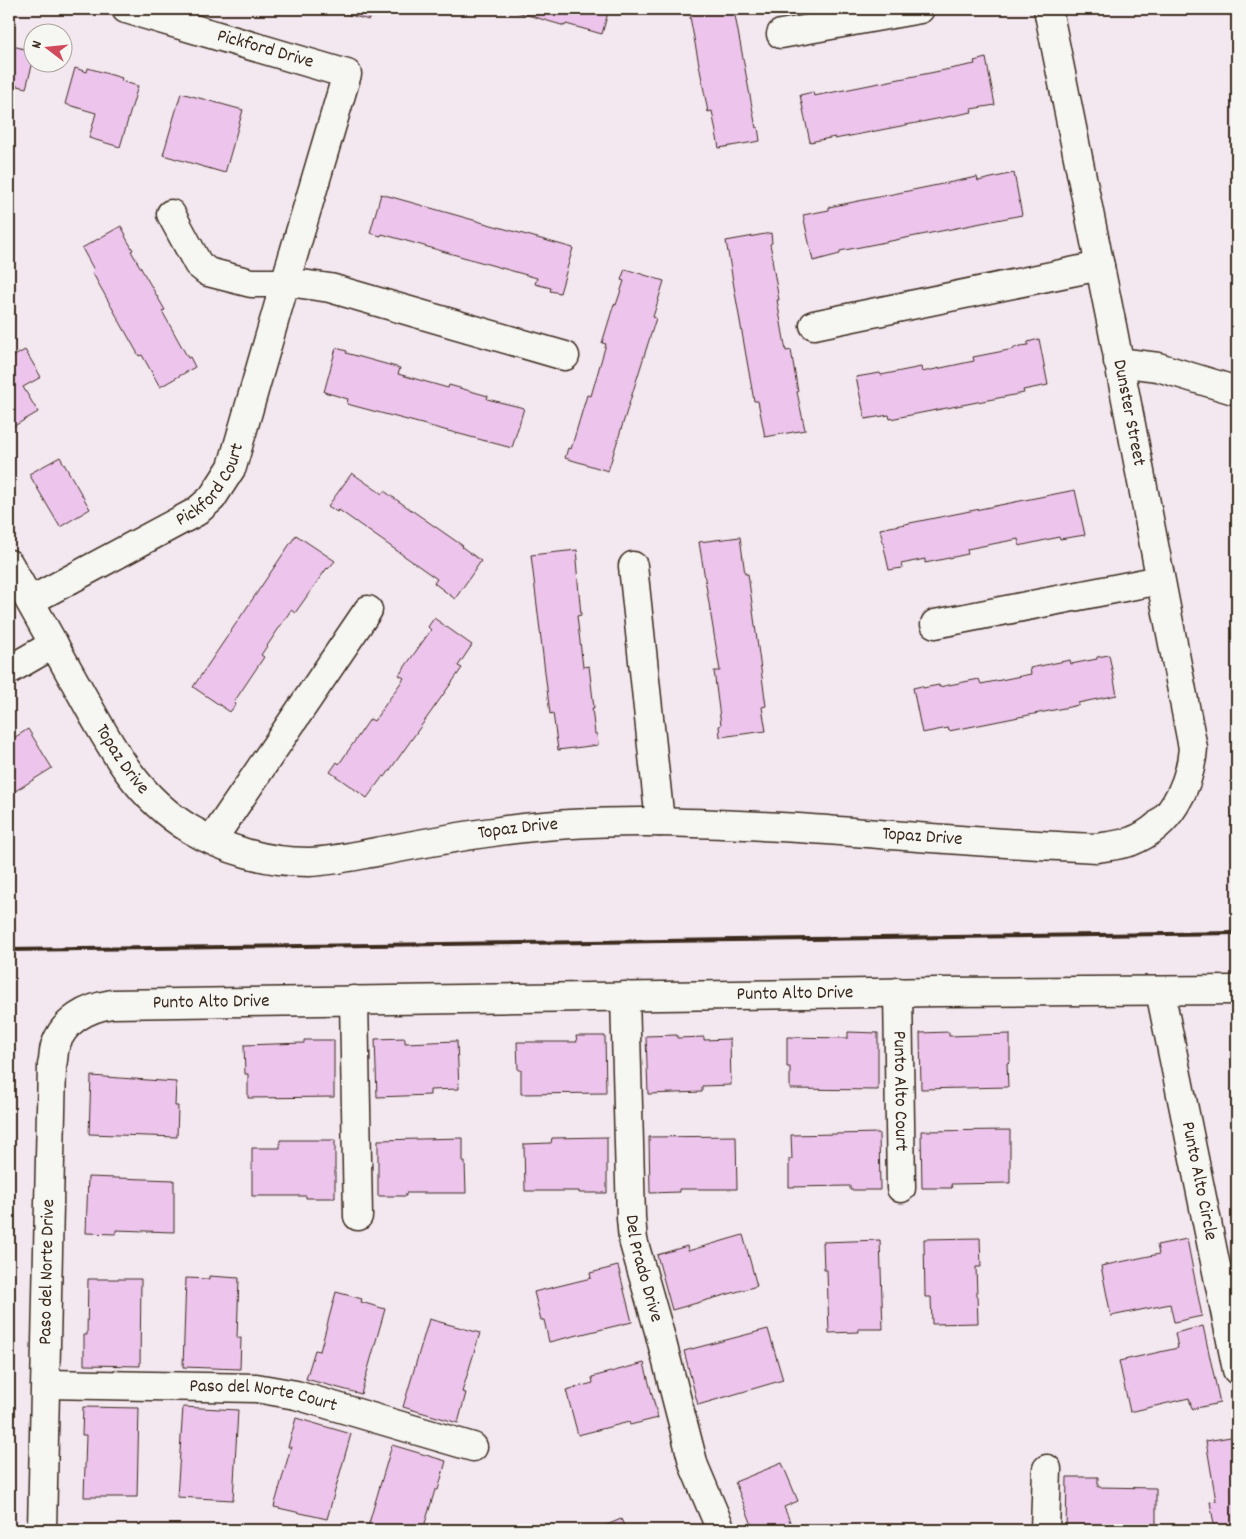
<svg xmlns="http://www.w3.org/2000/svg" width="1246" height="1539" font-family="Dekko,sans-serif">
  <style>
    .building { fill: #edc4ec; stroke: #3b2a1e }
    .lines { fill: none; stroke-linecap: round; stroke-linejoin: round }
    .minor-casing { stroke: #3b2a1e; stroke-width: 31 }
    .minor { stroke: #f6f6f2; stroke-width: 28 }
    .rail { stroke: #3b2a1e; stroke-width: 4 }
    .labels { text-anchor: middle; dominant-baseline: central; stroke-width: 4; stroke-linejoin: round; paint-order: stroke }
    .street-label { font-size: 19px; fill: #3b2a1e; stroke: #f6f6f2 }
  </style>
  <rect width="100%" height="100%" fill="#f3e7f0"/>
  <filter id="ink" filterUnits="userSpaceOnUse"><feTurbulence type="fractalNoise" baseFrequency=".02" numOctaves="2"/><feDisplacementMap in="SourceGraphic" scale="10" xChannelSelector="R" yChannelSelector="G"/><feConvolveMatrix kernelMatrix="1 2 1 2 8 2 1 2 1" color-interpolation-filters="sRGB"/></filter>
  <g filter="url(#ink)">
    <g class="building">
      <path d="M335,9h37l-3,11 -34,-9z"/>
      <path d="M507,9h102l-7,25 -36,-10 -1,2z"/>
      <path d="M692,9h44l-2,1 22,118 2,-1 2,14 -41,7 -7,-37 -4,1 -18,-95 3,-1z"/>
      <path d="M9,45l23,6 1,11 -7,26 -17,-4z"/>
      <path d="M986,58l9,47 -24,4 1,3 -137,27v-2l-25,5 -10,-47 13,-3 1,4 161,-32 -1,-3z"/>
      <path d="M75,68l12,4 1,-4 34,10 -1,3 17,5 -18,61 -31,-9 7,-25 -31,-9z"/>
      <path d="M181,93l62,17 -18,63 -62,-18z"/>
      <path d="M1014,173l8,42 -182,36v3l-27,7 -10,-46 26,-5v-3l148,-30 1,4z"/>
      <path d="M381,194l192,54 -13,45 -10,-2 1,-3 -16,-4 2,-6 -155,-44 -1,2 -11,-3z"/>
      <path d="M121,226l5,9 -1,1 8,14 -2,1 34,59 -3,1 26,47 2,-1 5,10 -35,20 -18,-32 -3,1 -47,-84 2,-2 -12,-22z"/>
      <path d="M771,233l1,10 -2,1 3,15 -1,1 7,40h-2l9,51 5,-1 7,42h-1l8,38 -40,7 -7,-36h-4l-28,-160z"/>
      <path d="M625,269l39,12 -11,36 3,1 -48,153 -43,-13 3,-10 3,1 16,-54 4,1 15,-52 -4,-1 12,-39 2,1 8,-24 -3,-1z"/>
      <path d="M1039,339l9,46 -25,5 1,3 -134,26 -1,-4 -24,4 -9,-42 24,-4 1,2 40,-8 1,5 52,-11 -1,-4 41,-8v-2l14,-2v-3z"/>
      <path d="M336,348l11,3 -1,2 54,15 -2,6 50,14 1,-3 39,11 -1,3 37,9 -12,40 -165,-44 1,-5 -24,-7z"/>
      <path d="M25,350l16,27 -18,10 15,25 -29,17v-70z"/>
      <path d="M60,457l30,52 -30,18 -31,-53z"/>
      <path d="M352,473l30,21 2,-3 79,55 -1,1 19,14 -26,38 -21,-16 3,-4 -98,-69 -2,2 -9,-6z"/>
      <path d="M1075,490l10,45 -25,4 -1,-2 -40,9 -1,-7 -51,10 1,5 -43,9v-4l-24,5 1,4 -13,2 -9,-41z"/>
      <path d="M296,535l39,26 -7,8 -1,-1 -32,45 -4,-3 -30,45 3,2 -30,45 2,2 -6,8 -37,-25z"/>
      <path d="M740,537l5,37h3l18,132 -4,1 4,24 -46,6 -1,-11 2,-1 -7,-54h6l-21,-129z"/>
      <path d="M577,550l1,10h-2l5,55 -4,1 6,51 6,-1 5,42h-2l3,26h2l1,11 -40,5 -5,-37 -3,1 -19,-159z"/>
      <path d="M434,618l38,27 -14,21 4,2 -77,109 -2,-1 -16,22 -37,-26 7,-10 2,2 31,-45 4,2 30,-43 -5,-3 32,-45 -3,-3z"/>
      <path d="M1109,655l8,40 -39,8 1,2 -130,26 -1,-3 -26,5 -9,-45 9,-2 1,2 16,-3v2l40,-8 2,5 50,-10 -1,-6 40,-8 1,4 26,-5v-2z"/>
      <path d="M28,729l24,39 -43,27v-54z"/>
      <path d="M848,1032l30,1v57l-88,-1v-22h-3v-30l61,1z"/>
      <path d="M949,1032v4l61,-2v28l-3,1 1,24 -87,2 -1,-56z"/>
      <path d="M677,1035v3l27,-1v3l26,-1 1,46 -29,1v6l-54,2 -2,-58z"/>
      <path d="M576,1036h29l1,57 -85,1v-24h-3l-1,-28h60z"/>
      <path d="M405,1038v5l52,-2 2,48 -29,1v5l-53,2 -2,-58z"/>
      <path d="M304,1040h30v57l-86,1v-24h-3l-1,-29 60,-2z"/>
      <path d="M91,1076l85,6 -1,24h3l-1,31 -88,-3z"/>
      <path d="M1010,1130v53l-59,1 1,4h-30l-1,-57z"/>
      <path d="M879,1133l1,57h-30v-4l-61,1v-28h3l-1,-24z"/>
      <path d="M736,1136l1,53h-58v3l-29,1 -1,-56z"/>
      <path d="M607,1137v56h-28v-2h-54l-1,-47 27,-1 1,-5z"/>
      <path d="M463,1138v24h2l1,31h-60v3h-28v-56z"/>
      <path d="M280,1140h55v58h-29v-2h-54v-48h28z"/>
      <path d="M88,1177l86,3v52l-58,-2v4l-30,-1z"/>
      <path d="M743,1235l14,51 -85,24 -15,-55 30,-9 1,5z"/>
      <path d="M980,1238l1,29h-5l2,56 -46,1 -1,-27h-6l-1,-58z"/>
      <path d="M1187,1239l15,77 -28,6 -4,-18 -59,12 -10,-50 58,-12 -2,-9z"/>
      <path d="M880,1240l3,89h-25v3l-29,1 -2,-63h-3l-1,-28z"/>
      <path d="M618,1266l14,56 -83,20 -5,-22h-3l-7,-28 57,-14 -1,-5z"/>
      <path d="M209,1276l30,2 -2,60h4l-1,31 -57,-2 3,-89 23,1z"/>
      <path d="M88,1279h53l-1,87 -56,-1v-30h3z"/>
      <path d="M336,1292l26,7 -1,3 24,7 -24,85 -55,-15 9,-29 5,1z"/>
      <path d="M429,1319l51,14 -18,59 4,1 -8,30 -55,-16z"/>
      <path d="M1203,1326l17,77 -28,6 -3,-11 -59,14 -11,-51 59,-13 -3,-15z"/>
      <path d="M768,1329l15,51 -85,25 -14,-54z"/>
      <path d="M644,1363l14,55 -28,7 -1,-3 -51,13 -12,-45 27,-7 -1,-6z"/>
      <path d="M83,1407l56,1 -2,89h-53l2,-62h-4z"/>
      <path d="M183,1407l55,3 -5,90 -56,-3z"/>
      <path d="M296,1418l55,16 -24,85 -53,-12 17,-60h-3z"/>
      <path d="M1237,1436v90l-22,4 -5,-28 6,-1 -10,-60z"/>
      <path d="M392,1445l54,16 -8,29h-3l-12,40h-56z"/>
      <path d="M782,1463l16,38 -14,6 9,22 -39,1 -19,-48z"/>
      <path d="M1067,1477h31v10l58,1v42h-90z"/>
      <path d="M621,1519l5,11h-31z"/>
    </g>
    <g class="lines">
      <g class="minor-casing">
        <g id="minor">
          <path d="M781,34l139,-25"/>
          <path d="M171,214l27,50 10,8 43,11h44l35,5 235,68"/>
          <path d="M814,325l286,-59"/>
          <path d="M1118,362l40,5 79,24"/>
          <path id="s1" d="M9,564c22,40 45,80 67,120 31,55 56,110 114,145 35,21 77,33 119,33 23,-1 45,-6 67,-10 39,-7 78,-15 117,-20 101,-15 204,-10 305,-4 100,7 199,16 299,20 12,-2 24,-3 35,-7 38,-15 58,-54 61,-93l-81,-422 -64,-317"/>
          <path d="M633,566l27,256"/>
          <path id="s2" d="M30,601l166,-89 16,-14 20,-31 53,-184 62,-209 -221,-65"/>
          <path d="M935,624l225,-44"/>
          <path d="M9,670l45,-26"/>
          <path d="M212,840l156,-230"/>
          <path id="s3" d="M1160,991l77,379"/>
          <path id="s4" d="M898,992l3,196"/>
          <path id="s5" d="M625,996l6,222 2,22 26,91 35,135 27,64"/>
          <path d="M354,1000l4,216"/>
          <path id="s6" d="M46,1384l210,4 40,7 177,52"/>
          <path id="s7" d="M42,1530l10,-465c2,-6 1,-12 3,-19 9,-26 32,-38 57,-42l826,-12 299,-2"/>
          <path d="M1045,1530l2,-61"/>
        </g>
      </g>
      <use href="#minor" class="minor"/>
      <path class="rail" d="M9,950l1228,-17"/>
    </g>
  </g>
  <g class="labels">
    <g class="street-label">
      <text transform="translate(265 50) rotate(16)">Pickford Drive</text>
      <text transform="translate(1128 413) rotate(79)">Dunster Street</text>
      <text stroke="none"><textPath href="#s2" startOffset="219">Pickford Court</textPath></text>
      <text stroke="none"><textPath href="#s1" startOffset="226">Topaz Drive</textPath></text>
      <text stroke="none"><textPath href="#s1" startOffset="661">Topaz Drive</textPath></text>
      <text stroke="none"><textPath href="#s1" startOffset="1066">Topaz Drive</textPath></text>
      <text stroke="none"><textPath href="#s7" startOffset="1242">Punto Alto Drive</textPath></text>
      <text stroke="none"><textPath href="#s7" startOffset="658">Punto Alto Drive</textPath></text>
      <text stroke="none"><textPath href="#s4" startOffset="99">Punto Alto Court</textPath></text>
      <text stroke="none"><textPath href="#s3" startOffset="194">Punto Alto Circle</textPath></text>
      <text stroke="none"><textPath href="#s5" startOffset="274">Del Prado Drive</textPath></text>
      <text stroke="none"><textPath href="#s7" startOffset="258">Paso del Norte Drive</textPath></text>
      <text stroke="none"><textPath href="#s6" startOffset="218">Paso del Norte Court</textPath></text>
    </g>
  </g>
  <rect width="1246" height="1539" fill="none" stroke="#f6f6f2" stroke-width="30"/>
  <rect x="15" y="15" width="1216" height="1509" fill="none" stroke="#3b2a1e" stroke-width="2" filter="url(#ink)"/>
  <g transform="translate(48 48) rotate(286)"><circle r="24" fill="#f6f6f2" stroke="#aba49d"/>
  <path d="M0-4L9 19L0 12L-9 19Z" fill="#d1495b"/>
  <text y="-8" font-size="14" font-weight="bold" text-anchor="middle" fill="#3b2a1e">N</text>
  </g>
</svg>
